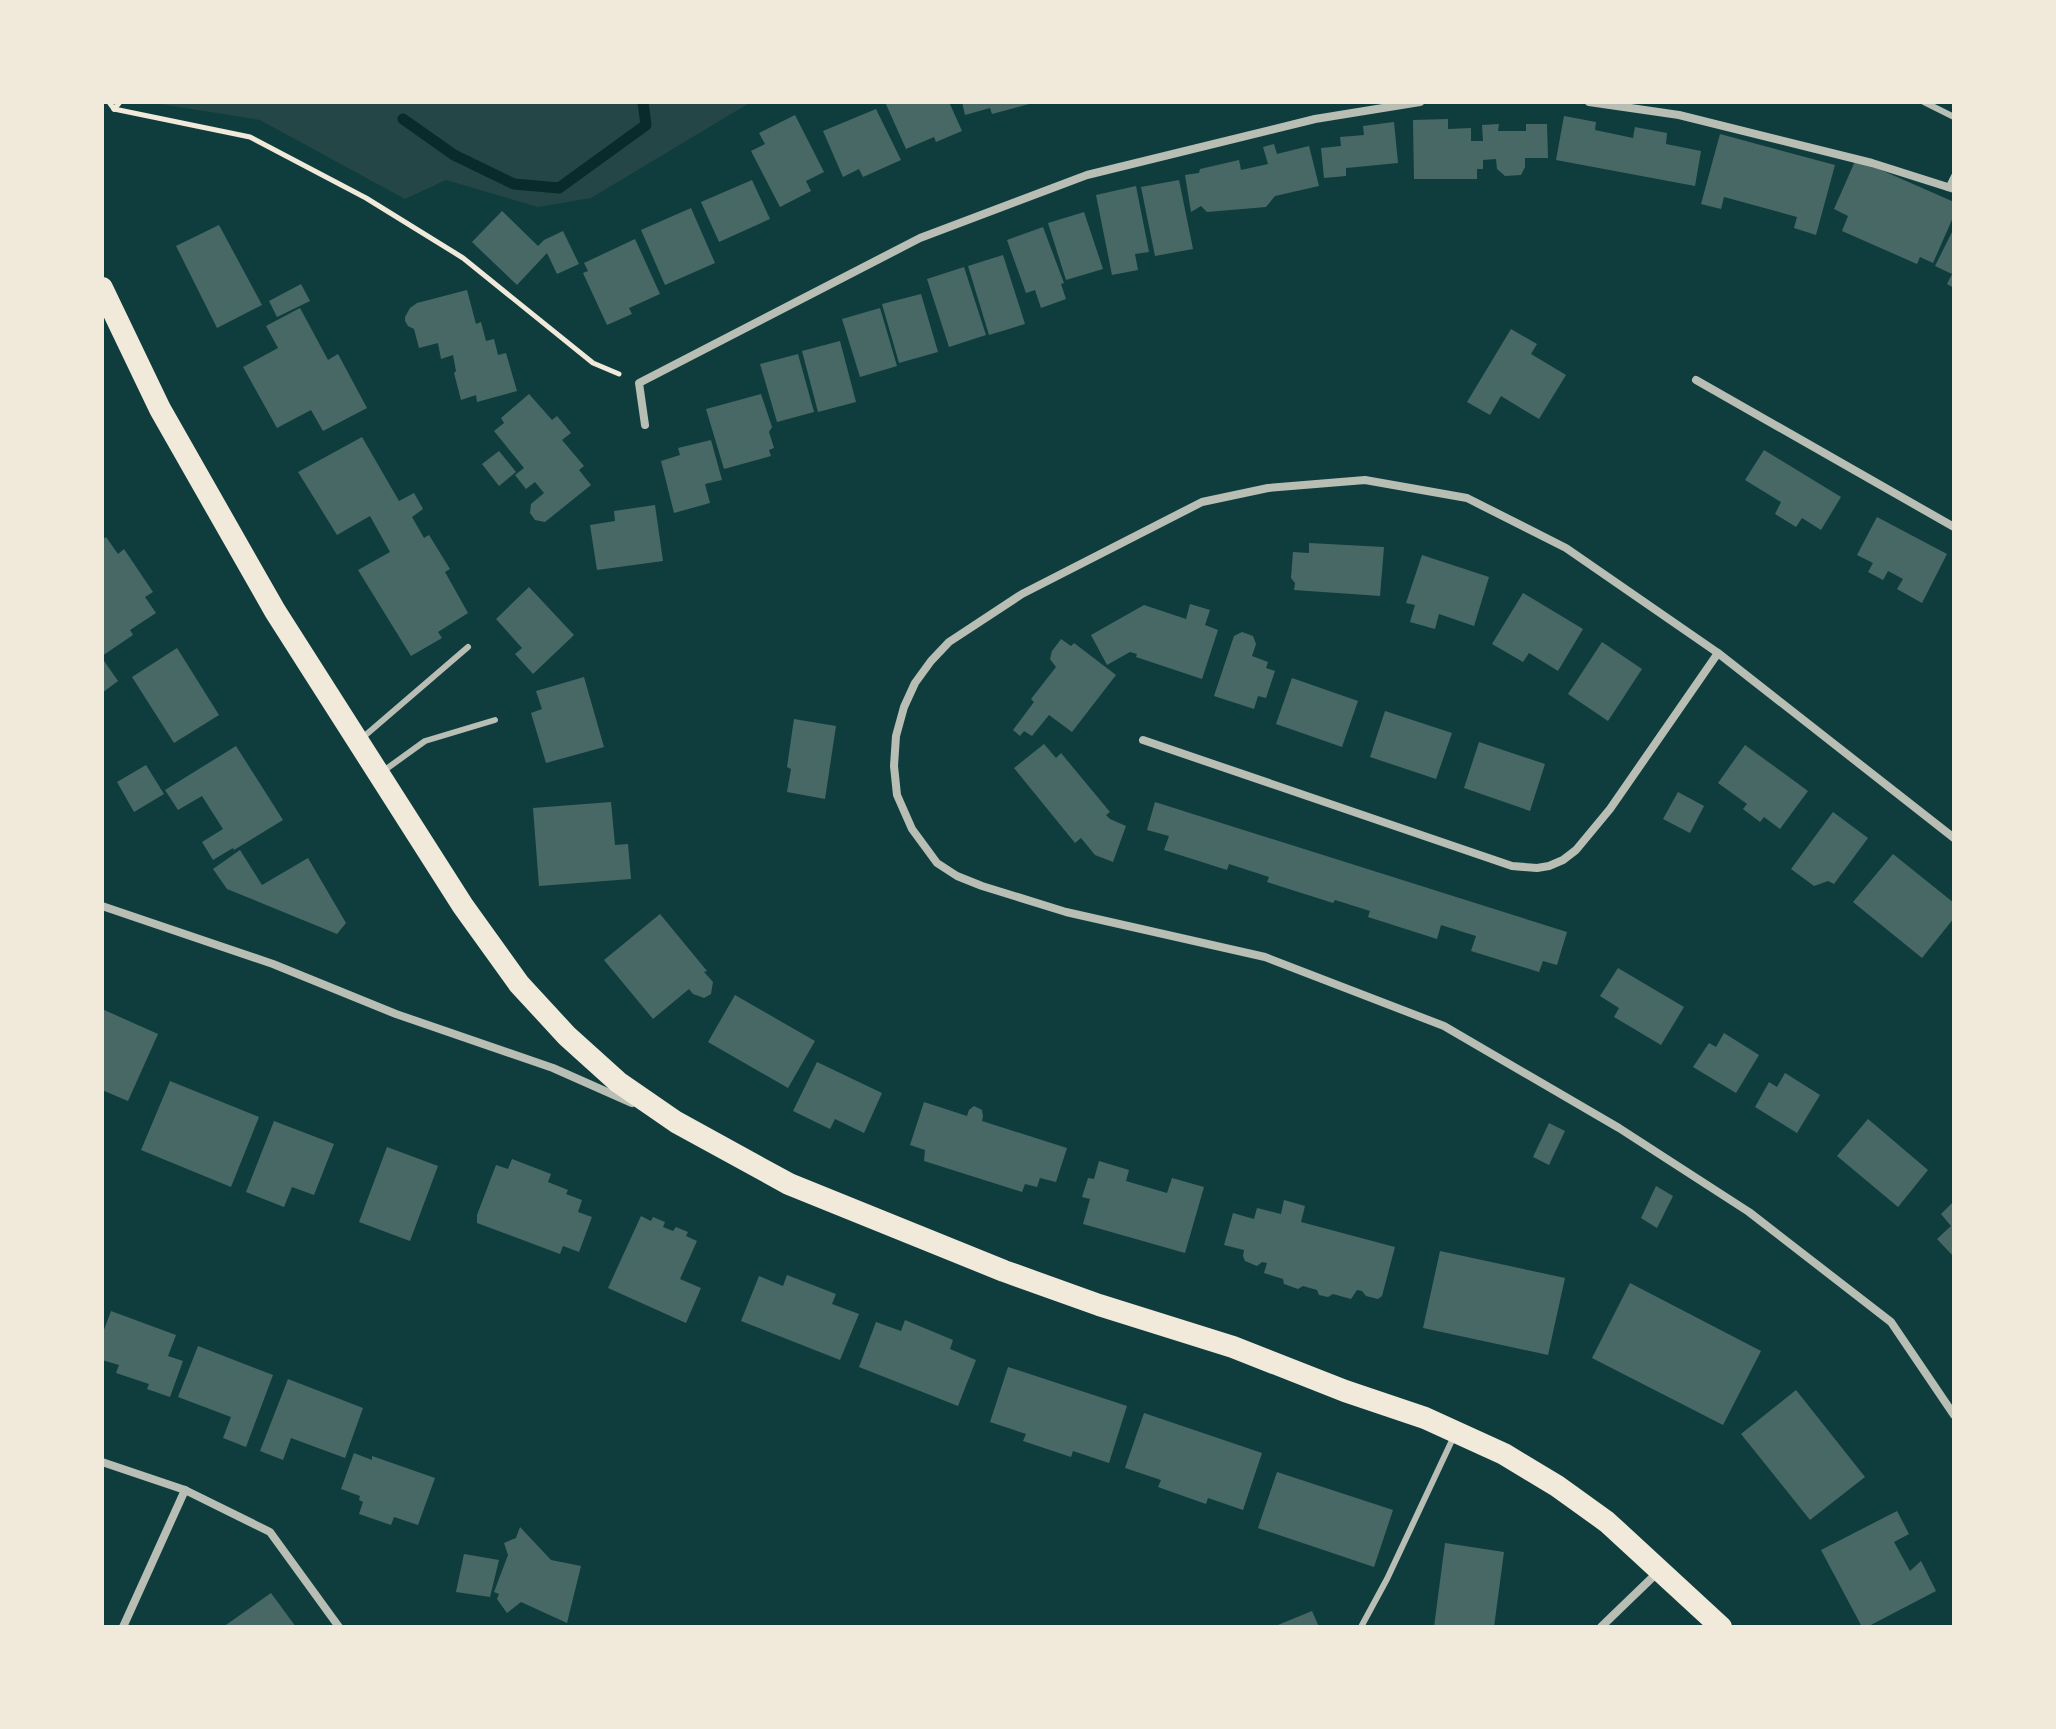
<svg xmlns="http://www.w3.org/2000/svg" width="2056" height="1729" font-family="'Noto Sans',sans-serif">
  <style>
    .green { fill: #244646 }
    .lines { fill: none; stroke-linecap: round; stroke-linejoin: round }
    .stream { stroke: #0a2a2b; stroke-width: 11 }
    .building { fill: #486865 }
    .path { stroke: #f1e9da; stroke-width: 5 }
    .service { stroke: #b8beb3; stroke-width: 6 }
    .minor { stroke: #b8beb3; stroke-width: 8 }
    .trunk { stroke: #f1e9da; stroke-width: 22 }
  </style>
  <rect width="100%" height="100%" fill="#0f3d3e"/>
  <path class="green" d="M148,102h603l-160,96 -53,9 -92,-27 -41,19 -145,-79z"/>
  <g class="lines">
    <path class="stream" d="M403,119l51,36 60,29 45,4 87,-63 -3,-23"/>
  </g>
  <g class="building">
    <path d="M885,102h64l13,29 -26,11 -2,-5 -28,12z"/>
    <path d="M962,102h71v1l-41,11 -2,-6 -25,7z"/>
    <path d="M876,109l25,51 -38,17 -4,-8 -16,8 -20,-46z"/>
    <path d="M795,115l29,57 -18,9 5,10 -31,16 -29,-56 14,-7 -6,-11z"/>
    <path d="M1564,116l32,6 -1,8 38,8 2,-11 32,6 -1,11 35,7 -6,35 -139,-26z"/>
    <path d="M1448,119v10l23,-1v13h12l-1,-16 17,-1 -1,7h28v-7h21l1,34h-23v9l-4,8 -16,1 -8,-7 -1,-10 -13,1v9h-6v10h-63l-1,-59z"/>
    <path d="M1394,122l4,41 -52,5v8l-22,2 -3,-30 20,-2 -1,-9 24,-2 -1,-9z"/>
    <path d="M1720,134l115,31 -19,70 -22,-7 3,-11 -73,-20 -3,12 -20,-5z"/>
    <path d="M1274,144l3,10 32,-8 10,40 -44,10 -9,11 -59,5 -6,-6 -10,6 -6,-37 14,-2 1,-4 39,-9 2,10 27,-6 -5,-17z"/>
    <path d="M1856,159l98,43v13l-21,48 -13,-6 -3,7 -75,-33 6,-15 -14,-7z"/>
    <path d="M752,180l18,39 -51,23 -18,-40z"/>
    <path d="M1179,180l14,69 -38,7 -14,-69z"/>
    <path d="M1136,186l13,66 -14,2 3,16 -26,5 -16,-80z"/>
    <path d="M691,208l24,55 -50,22 -24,-55z"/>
    <path d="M502,211l36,35 6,-6 19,-9 16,33 -22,10 -10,-21 -30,32 -45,-43z"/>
    <path d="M1084,212l19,57 -37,11 -18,-57z"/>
    <path d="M219,225l43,80 -45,23 -41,-82z"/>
    <path d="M1043,227l21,56 -3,1 5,15 -25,9 -6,-18 -9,3 -19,-53z"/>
    <path d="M1954,228v60l-7,-4 5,-10 -17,-8z"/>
    <path d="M635,239l25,55 -31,14 3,6 -25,11 -24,-52 5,-2 -4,-8z"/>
    <path d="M1003,255l22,69 -36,11 -21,-69z"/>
    <path d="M964,267l22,68 -37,12 -22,-68z"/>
    <path d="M301,284l9,17 -33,16 -8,-16z"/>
    <path d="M467,290l9,34 5,-2 5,19 8,-2 4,16 8,-2 11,38 -40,11 -1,-7 -15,5 -7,-27 2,-2 -3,-16 -12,4 -3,-16 -19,5 -5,-19 -6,-3 -3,-5v-4l5,-9 7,-5z"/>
    <path d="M921,294l17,58 -39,11 -17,-59z"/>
    <path d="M300,308l28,52 10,-6 29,54 -44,23 -12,-21 -34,18 -34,-61 35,-19 -12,-22z"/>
    <path d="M880,308l17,58 -37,11 -18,-58z"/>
    <path d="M1511,329l26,15 -6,10 35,21 -27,44 -38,-23 -11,19 -23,-13z"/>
    <path d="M840,341l16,61 -38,10 -16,-61z"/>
    <path d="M798,354l16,58 -37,10 -17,-58z"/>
    <path d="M529,394l23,26 5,-4 14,17 -9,7 22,26 -5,4 12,15 -46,37 -10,-2 -5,-7 1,-9 13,-11 -9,-11 -9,7 -11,-14 9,-7 -30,-37 10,-8 -3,-5z"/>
    <path d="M761,394l11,33 -3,5 5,16 -5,2 2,6 -47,13 -18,-60z"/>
    <path d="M362,437l37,64 15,-8 9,16 -11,8 12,21 5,-3 21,34 -5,3 23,41 -30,19 4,6 -31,18 -53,-86 32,-18 -20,-36 -33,19 -39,-63z"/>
    <path d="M711,440l11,40 -17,4 5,19 -36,10 -13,-52 19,-6 -2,-7z"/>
    <path d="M1764,450l77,47 -20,33 -19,-12 -6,9 -21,-13 6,-12 -36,-22z"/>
    <path d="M499,451l17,21 -17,14 -17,-22z"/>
    <path d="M655,505l8,56 -66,9 -7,-45 25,-4 -1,-10z"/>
    <path d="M1877,517l70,37 -25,49 -25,-14 6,-10 -15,-8 -5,9 -15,-8 5,-9 -16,-8z"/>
    <path d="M106,537l12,17 6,-5 29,43 -8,5 11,16 -26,17 3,5 -31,21v-116z"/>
    <path d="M1309,543l75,4 -4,49 -86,-6 1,-7 -4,-5 2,-26 16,1z"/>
    <path d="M1422,555l67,22 -15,49 -35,-12 -4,15 -25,-7 5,-17 -9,-2z"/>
    <path d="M529,587l45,48 -41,39 -18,-20 7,-6 -26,-29z"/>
    <path d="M1523,593l60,36 -25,42 -29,-18 -6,9 -31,-18z"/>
    <path d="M1190,604l20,6 -5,15 13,5 -16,49 -66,-22 1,-3 -7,-2 -23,13 -16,-30 53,-30 42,14z"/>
    <path d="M1242,632l11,4 3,8 -4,12 16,6 -2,6 9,3 -9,27 -8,-2 -4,13 -40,-13 20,-60z"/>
    <path d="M1061,639l10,7 3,-3 42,32 -44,57 -23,-17 -17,21 -8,-5 -4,5 -7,-6 21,-28 -3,-3 25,-32 -6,-8 2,-8z"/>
    <path d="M1602,642l40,27 -34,52 -40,-27z"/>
    <path d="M177,648l42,67 -45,28 -42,-66z"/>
    <path d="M102,658l16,23 -16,12z"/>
    <path d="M584,677l20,70 -58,16 -15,-50 11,-4 -6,-18z"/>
    <path d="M1292,678l66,23 -16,46 -66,-23z"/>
    <path d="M1385,711l67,22 -16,46 -66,-22z"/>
    <path d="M794,719l42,7 -11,73 -38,-7 4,-23 -4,-2z"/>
    <path d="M1479,742l66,22 -15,47 -66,-23z"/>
    <path d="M1044,744l12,14 5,-5 49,59 -4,3 4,4 16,7 -13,36 -18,-7 -14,-17 -6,5 -61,-75z"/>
    <path d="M1745,745l63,46 -28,38 -16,-12 -4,5 -17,-13 4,-5 -29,-21z"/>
    <path d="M236,746l47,74 -49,30 -1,-2 -20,12 -11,-18 21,-13 -21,-33 -24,14 -13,-20z"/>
    <path d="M146,765l18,29 -30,18 -17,-30z"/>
    <path d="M1678,792l26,14 -14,27 -27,-14z"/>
    <path d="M611,802l4,43 13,-1 3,35 -92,7 -6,-78z"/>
    <path d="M1155,802l412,130 -10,33 -14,-4 -4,11 -68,-21 5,-15 -35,-11 -4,14 -69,-22 2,-6 -35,-11 -2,3 -66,-21 2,-5 -40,-13 -2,6 -63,-20 5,-14 -22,-6z"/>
    <path d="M1833,812l35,26 -34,46 -6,-3 -14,5 -23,-17z"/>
    <path d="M240,850l22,35 46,-27 38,65 -9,11 -110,-45 -14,-20z"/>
    <path d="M1893,854l61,49v15l-32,40 -69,-56z"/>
    <path d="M660,914l47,57 -3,1 9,10 -2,12 -7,4 -11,-4 -4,-5 -36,30 -49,-59z"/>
    <path d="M1618,968l66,39 -23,38 -47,-28 5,-9 -19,-12z"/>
    <path d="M735,995l80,46 -27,47 -80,-46z"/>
    <path d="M102,1009l56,25 -30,67 -26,-11z"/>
    <path d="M1724,1033l35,22 -23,38 -43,-26 16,-24 7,4z"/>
    <path d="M817,1062l65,31 -18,40 -29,-14 -5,10 -37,-18z"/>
    <path d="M1785,1073l35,22 -23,38 -42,-26 14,-25 8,5z"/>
    <path d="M170,1081l89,36 -28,70 -90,-37z"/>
    <path d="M924,1102l43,14 2,-6 5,-4 8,4 1,6 -1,5 85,27 -11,34 -16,-4 -3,9 -12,-3 -3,8 -98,-31 1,-11 -15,-5z"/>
    <path d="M1868,1119l60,51 -30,37 -61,-51z"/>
    <path d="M274,1121l60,23 -20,51 -22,-8 -8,20 -38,-15z"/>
    <path d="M1549,1123l16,8 -16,34 -16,-8z"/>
    <path d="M387,1147l51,19 -28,75 -51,-19z"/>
    <path d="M512,1159l39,15 -3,8 20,8 -2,4 16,6 -4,12 14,5 -13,35 -16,-6 -3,8 -83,-31v-8l19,-50 12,4z"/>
    <path d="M1099,1161l30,9 -3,11 41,12 5,-15 32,9 -19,66 -102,-29 7,-25 -8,-2 6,-19 6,1z"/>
    <path d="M1656,1186l17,10 -16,32 -16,-10z"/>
    <path d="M1284,1200l21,6 -4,16 94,25 -13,49 -4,3 -12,-3 -4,-5 -5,-1 -6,9 -18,-5 -5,3 -9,-2 -2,-5 -14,-4 -5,3 -14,-5 -1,-5 -19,-6 3,-10 -5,-1 -5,4 -12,-5 -2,-5 1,-6 -20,-5 9,-32 21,6 3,-11 24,6z"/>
    <path d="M1954,1201v56l-17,-18 14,-13 -10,-12z"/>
    <path d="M641,1216l10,5 2,-4 12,5 -2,5 10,4 3,-4 12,5 -2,4 11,5 -17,38 21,9 -15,35 -78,-35z"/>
    <path d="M1440,1251l125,27 -17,77 -125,-27z"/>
    <path d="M787,1275l49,19 -4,10 27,10 -19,46 -99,-39 18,-45 24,10z"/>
    <path d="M1630,1283l131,68 -38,74 -131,-67z"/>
    <path d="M111,1311l65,24 -8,21 15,5 -13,36 -23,-8 2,-5 -33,-11 3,-8 -17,-5v-25z"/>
    <path d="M905,1320l48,20 -3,9 26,11 -18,46 -99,-39 17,-45 25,9z"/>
    <path d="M198,1346l75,29 -27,72 -23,-9 8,-21 -53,-20z"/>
    <path d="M1008,1367l119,39 -18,57 -36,-12 -2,6 -48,-16 3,-7 -36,-12z"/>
    <path d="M288,1379l75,29 -18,50 -54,-20 -8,22 -23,-9z"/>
    <path d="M1796,1390l69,87 -55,43 -69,-86z"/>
    <path d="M1144,1413l118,40 -19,57 -35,-12 -2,6 -48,-17 3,-7 -36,-12z"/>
    <path d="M354,1453l18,7v-4l63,22 -17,47 -24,-8 -3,8 -32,-11 4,-12 -4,-2 1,-4 -19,-7z"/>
    <path d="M1277,1472l116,38 -19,57 -116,-39z"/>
    <path d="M1897,1511l12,23 -15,8 16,29 11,-10 15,30 -69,36h-5l-41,-77z"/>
    <path d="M520,1527l31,33 30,6 -14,57 -46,-21 -14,11 -10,-14 2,-5 -5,-2 14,-37 -4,-12 12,-5z"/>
    <path d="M1445,1543l59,9 -10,75h-60z"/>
    <path d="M464,1554l35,6 -9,37 -34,-5z"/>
    <path d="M271,1593l25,34h-73z"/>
    <path d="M1312,1611l7,16h-46z"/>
  </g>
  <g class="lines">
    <g class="path">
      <path d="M109,102l5,7"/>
      <path d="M114,109l136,28 116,61 97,60 130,105 26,11"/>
      <path d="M114,109l6,-7"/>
    </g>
    <g class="service">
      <path d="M1924,102l30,15"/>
      <path d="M1948,188l6,-12"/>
      <path d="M361,739l107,-92"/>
      <path d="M382,772l43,-31 70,-21"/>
      <path d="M1361,1627l26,-48 67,-143"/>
    </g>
    <g class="minor">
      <path d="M1589,102l90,13 193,48 82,26"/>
      <path d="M1696,380l258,147"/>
      <path d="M645,425l-6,-42 281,-145 167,-63 228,-56 105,-17"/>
      <path d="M1143,740l369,126 25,2 12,-2 14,-6 13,-10 34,-41 108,-156"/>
      <path d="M1954,838l-236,-185 -152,-105 -99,-50 -102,-18 -97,8 -66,14 -180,92 -73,48 -18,19 -16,22 -11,24 -8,29 -2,30 3,29 15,34 25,34 20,13 25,10 84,26 199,45 179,69 175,102 130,84 142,110 63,93"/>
      <path d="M102,906l171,58 123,50 157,54 79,35"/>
      <path d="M102,1462l83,28 85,42 69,95"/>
      <path d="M123,1627l62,-137"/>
      <path d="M1601,1627l57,-55"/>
    </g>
    <path class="trunk" d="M102,288l58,121 115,202 188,295 56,78 48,52 51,46 58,40 113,62 215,87 95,34 134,42 112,44 80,27 79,36 53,32 50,36 114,105"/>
  </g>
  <rect width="2056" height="1729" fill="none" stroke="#f1e9da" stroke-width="208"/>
</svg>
